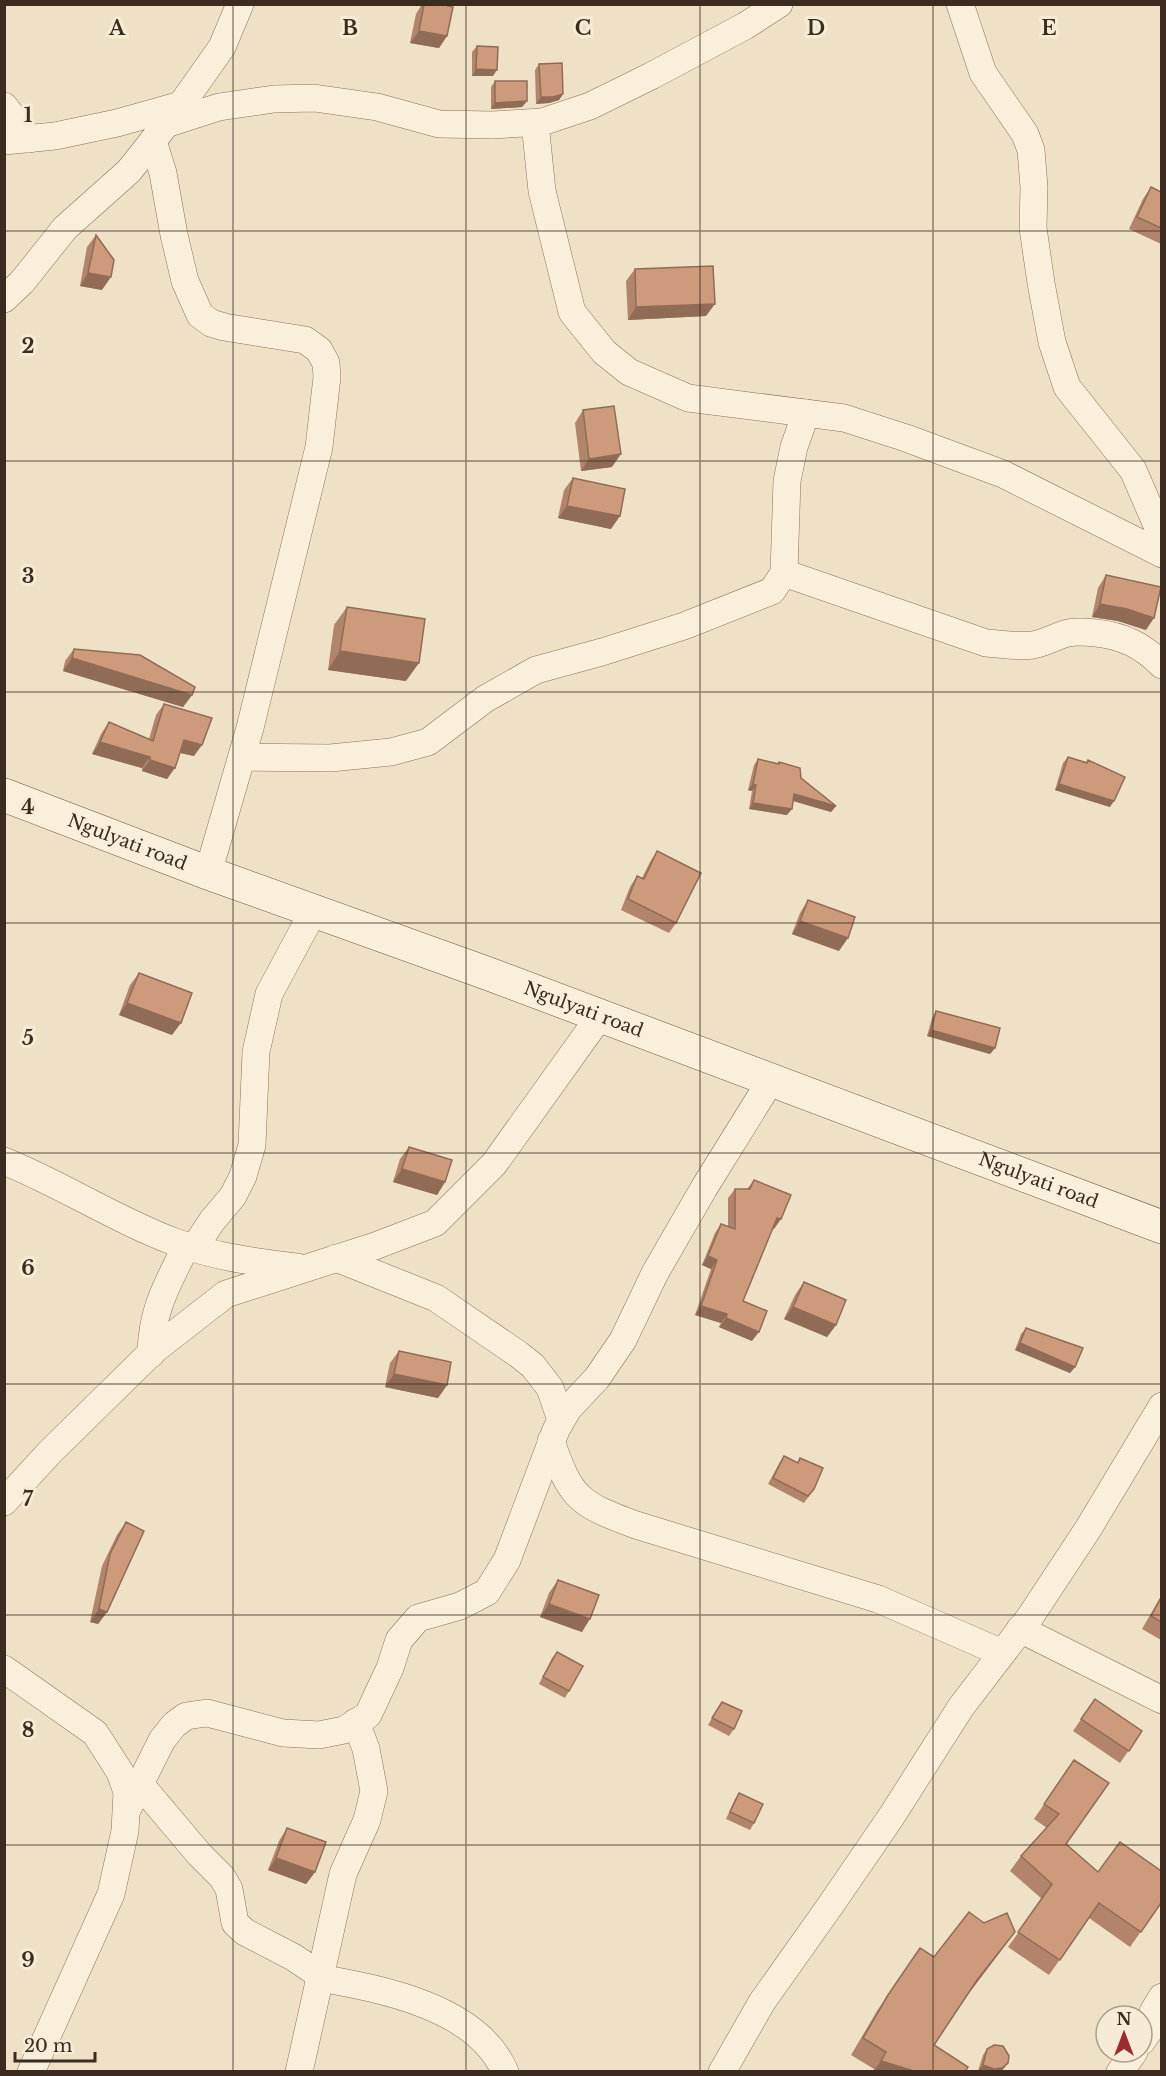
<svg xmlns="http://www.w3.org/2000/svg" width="1166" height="2076" font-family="'Libre Baskerville',serif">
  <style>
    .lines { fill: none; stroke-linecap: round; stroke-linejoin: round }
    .minor-casing { stroke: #8b735b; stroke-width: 28 }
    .secondary-casing { stroke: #6d543e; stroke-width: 34 }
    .minor { stroke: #faefda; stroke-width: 27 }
    .secondary { stroke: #faefda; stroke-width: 33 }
    .wall { fill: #b1846b }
    .shaded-wall { fill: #906c57 }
    .building { fill: #ce9a7c; stroke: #906c57; stroke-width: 1.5 }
    .grid { fill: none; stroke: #3b2c1f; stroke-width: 1.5; stroke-opacity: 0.55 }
    .labels { text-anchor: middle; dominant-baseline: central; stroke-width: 6; stroke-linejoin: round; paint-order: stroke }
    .street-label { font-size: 18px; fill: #3b2c1f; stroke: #f6ecd6 }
    .grid-label { font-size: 20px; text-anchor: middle; font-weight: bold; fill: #3b2c1f; stroke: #f6ecd6; stroke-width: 6; stroke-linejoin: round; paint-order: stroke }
  </style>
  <rect width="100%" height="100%" fill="#efe1c6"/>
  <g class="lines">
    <g class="minor-casing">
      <g id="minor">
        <path d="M960,4l23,69 42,61 6,16 3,37 -1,41 8,55 11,59 15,45 66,83 29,67"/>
        <path d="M4,106l25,33"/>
        <path d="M535,123l7,68 30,121 32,40 25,20 59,26 156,20 62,20 97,36 159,80"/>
        <path d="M166,124l53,-17 55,-8 40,-1 63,9 62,17 53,1 50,-3 48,-16 61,-30 94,-50 34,-22"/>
        <path d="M4,141l51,-5 62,-13 64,-18"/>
        <path d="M153,141l10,32 11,62 11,46 15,34 11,8 13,4 81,13 14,10 7,13 1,14 -8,70 -69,281 -42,145"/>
        <path d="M4,299l18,-17 43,-54 64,-57 52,-66 41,-58 18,-43"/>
        <path d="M784,573l202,70c16,1 31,4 47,2 12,-2 23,-9 35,-12 9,-2 19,-1 28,0 27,3 46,12 66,32"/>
        <path d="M242,757l88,1 61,-6 37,-10 57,-43 51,-29 66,-18 82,-26 88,-35 12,-18 3,-92 7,-34 12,-34"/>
        <path d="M4,1161c59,24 112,59 171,81 39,15 81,20 122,25"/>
        <path d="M194,1248l18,-27 21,-25 10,-20 9,-31 4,-93 13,-58 44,-82"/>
        <path d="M336,1258l100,40 82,56 15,12 17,22 11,32"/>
        <path d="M151,1354c1,-46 16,-68 35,-108"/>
        <path d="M551,1441c20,58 28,63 85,84l242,74 124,54"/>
        <path d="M4,1502l46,-50 104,-102 72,-56 149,-48 60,-23 59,-59 106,-148"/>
        <path d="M1020,1629l142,71"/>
        <path d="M4,1669l91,64 25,39 7,20 -2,39 -14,63 -80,178"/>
        <path d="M140,1784l59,70 23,23 7,12 6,34 10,9 48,25 27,18"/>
        <path d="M127,1810l35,-70 12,-15 12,-9 21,-3 76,20 36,2 25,-5 24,-15 22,-47 9,-28 19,-22 42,-12 27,-14 20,-32 49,-130 12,-21 29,-31 26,-38 32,-67 49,-85 67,-108"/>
        <path d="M320,1978c61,11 158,29 185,94"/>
        <path d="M1142,2041l9,-13 2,-16 9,-15"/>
        <path d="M299,2072l44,-198 24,-54 7,-29 -8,-42 -10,-27"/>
        <path d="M722,2072l40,-70 68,-96 61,-89 70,-110 69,-90 58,-88 74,-123"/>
        <path d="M1120,2072l14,-20"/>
      </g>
    </g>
    <g class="secondary-casing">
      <g id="secondary">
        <path id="s1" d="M4,795l204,78 281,101 673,253"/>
      </g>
    </g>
    <use href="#minor" class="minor"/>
    <use href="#secondary" class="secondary"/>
  </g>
  <g class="wall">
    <path d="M422,4h18l7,32 -8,12 -29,-5 6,-29z"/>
    <path d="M477,46l16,30h-21v-24z"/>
    <path d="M539,64l24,30 -4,6 -10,3 -13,1 -1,-34z"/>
    <path d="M495,81l32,20 -5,6 -31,2v-22z"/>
    <path d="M1151,187l10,5v52l-32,-15 14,-30z"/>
    <path d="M96,235l6,55 -22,-4 7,-39z"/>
    <path d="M635,269l71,47 -78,4 -2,-39z"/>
    <path d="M583,410l29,57 -31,4 -6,-48z"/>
    <path d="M573,478l38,51 -53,-11 6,-28z"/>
    <path d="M1106,575l40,55 -28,-9 -26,-4 6,-29z"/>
    <path d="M347,607l59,74 -78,-11 6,-45z"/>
    <path d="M74,649l118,46 -9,12 -120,-36 2,-10z"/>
    <path d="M164,704l30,52 -14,-3 -13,26 -25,-8v-3l-50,-14 9,-20 8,-12 40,17 7,-24z"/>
    <path d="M1068,757l18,5 2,-2 22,47 -55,-17 8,-27z"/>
    <path d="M758,759l20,5 1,-2 22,16 35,28 -5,6 -38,-11 -6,14 -38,-6 3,-18 -4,-1 6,-25z"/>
    <path d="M657,851l19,72 -7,10 -48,-23 9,-23 7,-11 5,2 8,-16z"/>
    <path d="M808,900l31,51 -47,-17 8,-21z"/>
    <path d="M139,973l33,62 -53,-20 11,-30z"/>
    <path d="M936,1011l59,37 -5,6 -63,-18 5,-18z"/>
    <path d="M409,1147l36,35 -8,13 -44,-13 7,-23z"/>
    <path d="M754,1180l20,49 -1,-1 -30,73 9,40 -33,-14 2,-4 -26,-8 16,-46 -9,-4 13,-32 6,-9 7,3v-29l7,-9h12z"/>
    <path d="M804,1282l32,43 -9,12 -43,-18 11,-24z"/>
    <path d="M1026,1328l49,39 -5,6 -55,-23 6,-16z"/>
    <path d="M399,1351l48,34 -9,13 -53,-11 5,-24z"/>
    <path d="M784,1456l13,7 3,-5 14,31 -10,14 -36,-19 12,-22z"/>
    <path d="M126,1522l-19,90 -9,12 -8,-2 12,-56 15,-31z"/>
    <path d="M558,1580l24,52 -42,-15 9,-24z"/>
    <path d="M1161,1596v44l-19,-11z"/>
    <path d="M557,1652l12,39 -4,7 -26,-14 13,-26z"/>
    <path d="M1095,1699l47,32 -22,32 -47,-32z"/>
    <path d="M718,1708l16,21 -5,7 -21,-11z"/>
    <path d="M1074,1760l-8,84 32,28 63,31 -31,44 -41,-29 -40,57 -41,-28 34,-48 -32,-28 11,-15 26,-28 -13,-9z"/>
    <path d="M739,1793l15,30 -4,7 -24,-11 9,-20z"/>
    <path d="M287,1828l28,44 -9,12 -38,-14 11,-29z"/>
    <path d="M920,1948l14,9 69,-9 -34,45 -35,52 31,27h-92l1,-3 -23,-14 26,-44z"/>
    <path d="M987,2049l16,20 -25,2 5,-16z"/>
  </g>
  <g class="shaded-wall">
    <path d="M419,31l28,5 -8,12 -29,-5z"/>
    <path d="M476,69l21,1 -4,6h-21z"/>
    <path d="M563,94l-4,6 -10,3 -13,1 5,-7z"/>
    <path d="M527,101l-5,6 -31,2 4,-6z"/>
    <path d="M88,273l23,4 -9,13 -22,-4z"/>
    <path d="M715,304l-9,12 -78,4 8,-13z"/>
    <path d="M621,454l-9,13 -31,4 8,-12z"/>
    <path d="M567,506l53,10 -9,13 -53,-11z"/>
    <path d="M1100,604l27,5 27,9 -8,12 -28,-9 -26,-4z"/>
    <path d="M340,651l79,12 -13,18 -78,-11z"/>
    <path d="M72,658l120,37 -9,12 -120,-36z"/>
    <path d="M184,740l18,5 -8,11 -18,-4z"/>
    <path d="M100,742l50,15 -8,11 -50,-14z"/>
    <path d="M150,760l25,8 -8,11 -25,-8z"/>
    <path d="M753,784l3,1 -4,6 -4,-1z"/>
    <path d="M1059,784l55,17 -4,6 -55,-17z"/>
    <path d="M794,794l42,12 -5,6 -41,-12z"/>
    <path d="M753,803l39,6 -5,6 -38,-6z"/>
    <path d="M800,921l48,17 -9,13 -47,-17z"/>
    <path d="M127,1003l54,20 -9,12 -53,-20z"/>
    <path d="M931,1030l64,18 -5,6 -63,-18z"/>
    <path d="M402,1169l43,13 -8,13 -44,-13z"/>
    <path d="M777,1218l4,1 -7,10 -3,-2z"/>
    <path d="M708,1256l9,4 -6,9 -9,-4z"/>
    <path d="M701,1306l26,8 -6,9 -26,-8z"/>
    <path d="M793,1307l43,18 -9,12 -43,-18z"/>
    <path d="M726,1318l33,14 -7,9 -33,-14z"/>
    <path d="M1020,1343l55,24 -5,6 -55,-23z"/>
    <path d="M394,1374l53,11 -9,13 -53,-11z"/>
    <path d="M549,1604l41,15 -8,13 -42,-15z"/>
    <path d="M99,1609l8,3 -9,12 -8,-2z"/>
    <path d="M276,1858l39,14 -9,12 -38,-14z"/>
    <path d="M1015,1932l-12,16 -37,49 11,-17z"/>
    <path d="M881,2061l36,11h-44z"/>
    <path d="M1008,2063l-7,9 -23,-1 5,-6z"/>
  </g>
  <g class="building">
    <path d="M424,4h16l13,3 -6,29 -28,-5z"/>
    <path d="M477,46l21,1 -1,23 -21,-1z"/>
    <path d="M562,63l1,31 -10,3h-12l-2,-33z"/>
    <path d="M495,81h32v20l-32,2z"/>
    <path d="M1151,187l10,5v36l-24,-11z"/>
    <path d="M96,235l18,25 -3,17 -23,-4z"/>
    <path d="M713,266l2,38 -79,3 -1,-38z"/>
    <path d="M614,406l7,48 -32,5 -6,-49z"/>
    <path d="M573,478l52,11 -5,27 -53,-10z"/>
    <path d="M1106,575l55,12 -7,31 -27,-9 -27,-5z"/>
    <path d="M347,607l78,12 -6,44 -79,-12z"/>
    <path d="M74,649l66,6 55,32 -3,8 -120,-37z"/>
    <path d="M164,704l48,14 -10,27 -18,-5 -9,28 -25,-8v-3l-50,-15 9,-20 44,19z"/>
    <path d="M1068,757l19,6 1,-3 37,17 -11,24 -55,-17z"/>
    <path d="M758,759l21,5v-2l21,6 1,10 35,28 -42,-12 -2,15 -39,-6 3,-18 -3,-1z"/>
    <path d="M657,851l44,22 -25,50 -48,-24 9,-23 7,3z"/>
    <path d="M808,900l47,17 -7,21 -48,-17z"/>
    <path d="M139,973l53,20 -11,30 -54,-20z"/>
    <path d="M936,1011l64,17 -5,20 -64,-18z"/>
    <path d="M409,1147l43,13 -7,22 -43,-13z"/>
    <path d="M754,1180l37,15 -10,24 -4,-1 -34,83 24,10 -8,21 -33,-14 1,-4 -26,-8 16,-46 -9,-4 13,-32 14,5v-40h15z"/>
    <path d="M804,1282l42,18 -10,25 -43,-18z"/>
    <path d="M1026,1328l57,20 -8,19 -55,-24z"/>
    <path d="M399,1351l52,11 -4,23 -53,-11z"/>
    <path d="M784,1456l14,7 2,-5 23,10 -9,21 -6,7 -35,-18z"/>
    <path d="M126,1522l18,9 -37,81 -8,-3 11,-55z"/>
    <path d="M558,1580l41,15 -9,24 -41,-15z"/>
    <path d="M1161,1598v24l-10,-6z"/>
    <path d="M557,1652l26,14 -14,25 -26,-14z"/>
    <path d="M1095,1699l47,32 -13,20 -48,-32z"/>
    <path d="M722,1702l20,9 -8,18 -22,-11z"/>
    <path d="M1074,1760l35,23 -43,61 32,28 22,-30 41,29v32l-20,29 -42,-29 -39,57 -42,-28 34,-48 -31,-28 38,-42 -15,-10z"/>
    <path d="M739,1793l24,11 -9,19 -24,-11z"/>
    <path d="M287,1828l39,14 -11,30 -39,-14z"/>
    <path d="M969,1912l15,11 23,-10 8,19 -38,48 -43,65 34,22 -3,5h-48l-36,-11 5,-9 -23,-14 25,-43 32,-47 14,9z"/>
    <path d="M994,2045l9,1 6,10 -1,7 -6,5 -8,1 -11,-4 4,-16z"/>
  </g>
  <path class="grid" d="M233,4v2068M466,4v2068M700,4v2068M933,4v2068M4,231h1158M4,461h1158M4,692h1158M4,923h1158M4,1153h1158M4,1384h1158M4,1615h1158M4,1845h1158"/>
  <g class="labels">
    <g class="street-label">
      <text stroke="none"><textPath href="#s1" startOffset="132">Ngulyati road</textPath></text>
      <text stroke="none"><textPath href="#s1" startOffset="618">Ngulyati road</textPath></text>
      <text stroke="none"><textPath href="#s1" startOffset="1104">Ngulyati road</textPath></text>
    </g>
  </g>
  <g class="grid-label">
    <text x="117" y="35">A</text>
    <text x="350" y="35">B</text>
    <text x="583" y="35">C</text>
    <text x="816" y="35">D</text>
    <text x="1049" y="35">E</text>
    <text x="28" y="122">1</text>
    <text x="28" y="353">2</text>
    <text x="28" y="583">3</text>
    <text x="28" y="814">4</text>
    <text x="28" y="1045">5</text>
    <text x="28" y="1275">6</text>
    <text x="28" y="1506">7</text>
    <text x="28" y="1737">8</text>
    <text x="28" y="1967">9</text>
  </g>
  <rect width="1166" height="2076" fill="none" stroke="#3b2c1f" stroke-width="12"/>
  <g transform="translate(1124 2034)"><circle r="28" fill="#f6ecd6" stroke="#ab9f8d" stroke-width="1.5"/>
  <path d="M0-4.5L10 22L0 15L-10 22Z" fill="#9b2a31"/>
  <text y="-9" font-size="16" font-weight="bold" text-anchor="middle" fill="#3b2c1f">N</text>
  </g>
  <path d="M15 2052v9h80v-9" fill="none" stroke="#3b2c1f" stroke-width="3"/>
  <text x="24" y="2052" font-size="18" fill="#3b2c1f" stroke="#f6ecd6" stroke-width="4.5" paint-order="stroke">20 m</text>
</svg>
